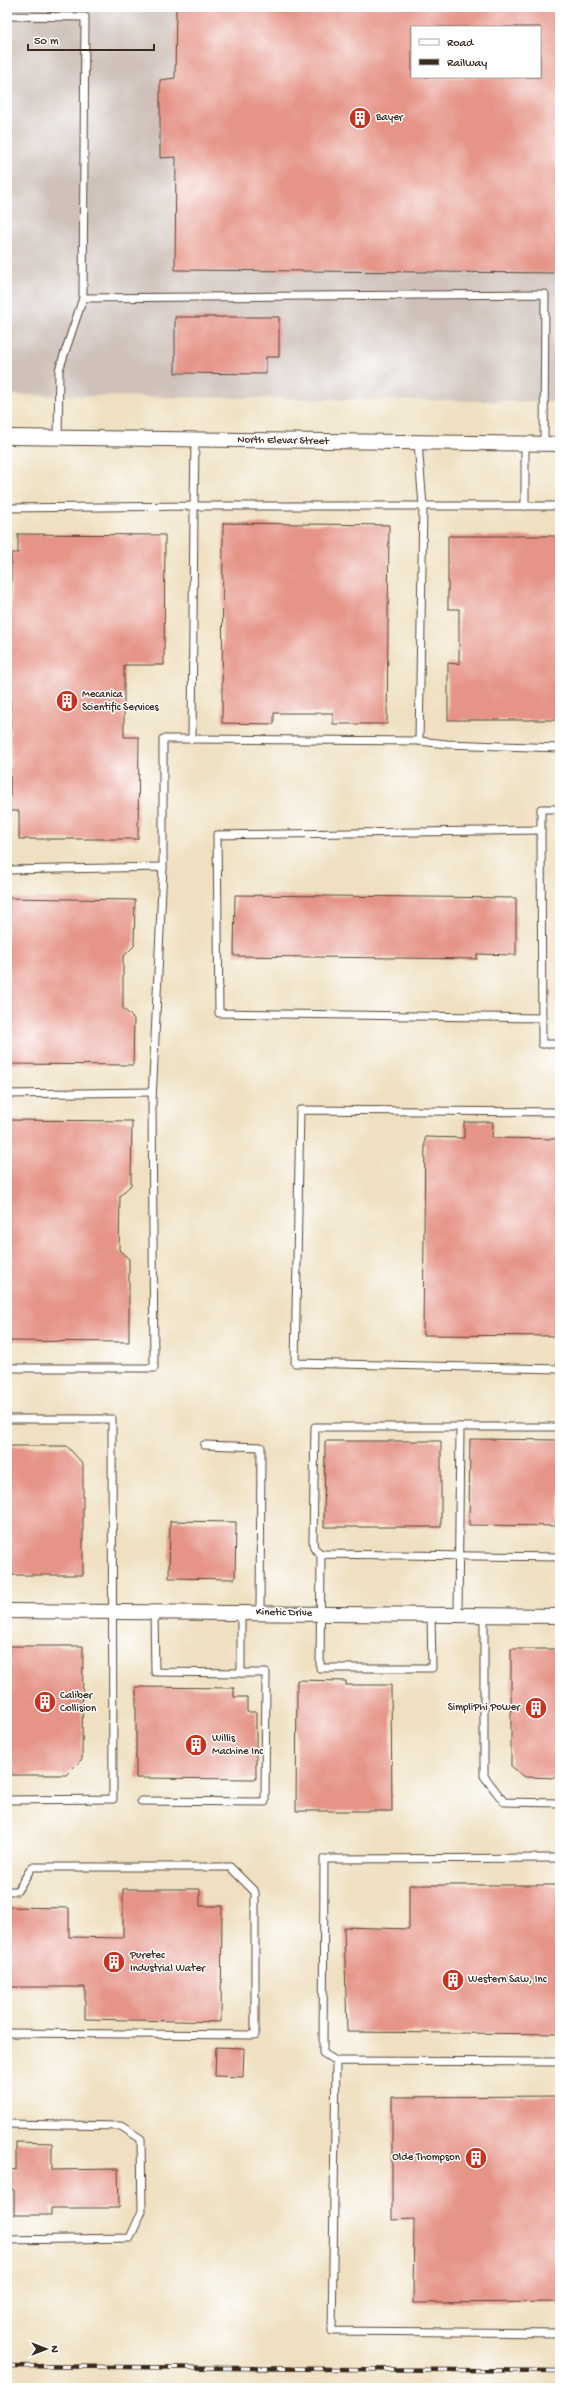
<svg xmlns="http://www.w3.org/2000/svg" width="567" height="2395" font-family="'Gochi Hand',sans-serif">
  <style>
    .industrial { fill: #cfc1ba; fill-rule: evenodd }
    .building { fill: #e69488; fill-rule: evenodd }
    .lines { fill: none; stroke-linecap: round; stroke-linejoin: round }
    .service-casing { stroke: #564536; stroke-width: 9 }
    .minor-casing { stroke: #564536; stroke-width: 16 }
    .service { stroke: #fff; stroke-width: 7 }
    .minor { stroke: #fff; stroke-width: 14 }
    .rail-casing { stroke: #3b2a1e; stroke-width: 4.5 }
    .rail { stroke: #fff; stroke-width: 3; stroke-dasharray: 9; stroke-linecap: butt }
    .labels { text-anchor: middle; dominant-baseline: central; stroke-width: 3; stroke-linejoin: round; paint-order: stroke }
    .poi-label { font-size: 11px; fill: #3b2a1e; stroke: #fff; text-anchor: start }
    .street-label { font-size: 11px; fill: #3b2a1e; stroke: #fff }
  </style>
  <rect width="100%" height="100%" fill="#fff"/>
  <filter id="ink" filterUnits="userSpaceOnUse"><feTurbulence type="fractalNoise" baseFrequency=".025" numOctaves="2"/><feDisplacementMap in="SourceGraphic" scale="8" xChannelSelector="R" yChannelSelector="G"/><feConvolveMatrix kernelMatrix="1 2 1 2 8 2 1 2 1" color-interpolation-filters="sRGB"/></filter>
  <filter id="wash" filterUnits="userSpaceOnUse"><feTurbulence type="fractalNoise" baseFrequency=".012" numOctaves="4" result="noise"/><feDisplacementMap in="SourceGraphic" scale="16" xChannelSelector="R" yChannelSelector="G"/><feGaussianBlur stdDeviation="0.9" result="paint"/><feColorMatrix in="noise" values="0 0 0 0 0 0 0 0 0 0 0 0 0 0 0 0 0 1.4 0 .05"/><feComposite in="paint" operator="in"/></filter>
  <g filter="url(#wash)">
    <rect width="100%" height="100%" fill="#efe0c1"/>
    <path class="industrial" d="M7,7h553v395l-553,-7zM412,27h128v50h-128z"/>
    <g id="blocks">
      <g class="building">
        <path d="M176,7h384v266l-385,-3 1,-113 -16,1v-78l15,-2zM412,27h128v50h-128z"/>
        <path d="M175,317h104v40h-13v17l-91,-1z"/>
        <path d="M223,523l166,2 -2,199h-54v-11h-59v11l-52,-1z"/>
        <path d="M18,534l147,1 -1,130h-40v72h15l-1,102h-119v-28h-9l1,-258h7z"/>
        <path d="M448,536h112v184h-112v-57l11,1v-55h-11z"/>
        <path d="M235,895l281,3v57l-39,-1v5l-243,-3z"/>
        <path d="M7,898l128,2 -1,46 -11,11v51l11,11 -1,46 -126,-1z"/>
        <path d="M7,1120l125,1 -1,64 -11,11 -1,54 10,9v83l-122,-1z"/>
        <path d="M464,1122h29l-1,16 68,1v197l-137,-1 2,-198 39,1z"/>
        <path d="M470,1439l90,1v86l-91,-1z"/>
        <path d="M325,1441h116v86h-117z"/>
        <path d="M7,1446h60l16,18v111h-76z"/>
        <path d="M170,1521l66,1 -1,57 -66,-1z"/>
        <path d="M7,1646h76l-1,113 -16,16h-59z"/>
        <path d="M511,1649h49v129l-35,-1 -14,-11z"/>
        <path d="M297,1680l49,1v4h45l1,126h-96z"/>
        <path d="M136,1687l98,1v9h13v15h9v67l-120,-1z"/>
        <path d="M409,1885h151v149l-213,-2 -3,-105 65,2z"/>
        <path d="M123,1889h77v17h22l-1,116 -136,-3v-32h-78v-80l62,1v29l54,1z"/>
        <path d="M216,2047l28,1 -1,29 -28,-1z"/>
        <path d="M560,2096v206l-147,1 1,-84 -22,1v-123z"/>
        <path d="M16,2142l36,1v27l66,-1 1,39h-68v7h-37v-25l-7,-1v-20l9,1z"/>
      </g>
    </g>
  </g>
  <g filter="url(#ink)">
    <use href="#blocks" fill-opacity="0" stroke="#564536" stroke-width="1"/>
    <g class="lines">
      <g class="service-casing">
        <g id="service">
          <path d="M7,16l78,1 -2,281 -24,72 -1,69"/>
          <path d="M83,298l462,-4 -1,150"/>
          <path d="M418,443l5,63 -4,235"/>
          <path d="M525,444v62"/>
          <path d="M7,508l187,-2 1,-65"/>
          <path d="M192,739l227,2 28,3 113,4"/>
          <path d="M560,809h-19v21l1,214h18"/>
          <path d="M541,830l-324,5 2,178 323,5"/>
          <path d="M163,867v-128h29l2,-233h366"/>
          <path d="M7,870l156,-3 -11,234 2,267h-147"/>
          <path d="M7,1094l145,-2"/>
          <path d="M560,1112l-260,-2 -5,253 265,6"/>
          <path d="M7,1419h105l1,380 -106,1"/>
          <path d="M204,1445l57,2 -1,166"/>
          <path d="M321,1554l-7,-6 -1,-7 2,-114h145"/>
          <path d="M154,1613l1,59 86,1"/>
          <path d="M431,1614l1,54h-112l1,-114 239,3"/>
          <path d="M458,1615l2,-188h100"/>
          <path d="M484,1615v161l20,26 56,1"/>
          <path d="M141,1801l124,1 1,-129h-25v-60"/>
          <path d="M7,1891h10l15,-24h198l25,25v143l-248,-2"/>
          <path d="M336,2061l-13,-8 1,-194 236,-1"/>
          <path d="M560,2062l-224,-1 -4,270 228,2"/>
          <path d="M7,2124l114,2 20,13 1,72 -12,27 -123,2"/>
        </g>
      </g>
      <g class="minor-casing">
        <g id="minor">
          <path d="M7,437l553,7"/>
          <path d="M7,1611l553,5"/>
        </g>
      </g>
      <use href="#service" class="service"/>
      <use href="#minor" class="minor"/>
      <g class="rail-casing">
        <path id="rail" d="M7,2366l553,5"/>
      </g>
      <use href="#rail" class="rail"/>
    </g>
  </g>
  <defs>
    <g id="building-disc" transform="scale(1.15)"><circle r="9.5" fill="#c8321e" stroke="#fff"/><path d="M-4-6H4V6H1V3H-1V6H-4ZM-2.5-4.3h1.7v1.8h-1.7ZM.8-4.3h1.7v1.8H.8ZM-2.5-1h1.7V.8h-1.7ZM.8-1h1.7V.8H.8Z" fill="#fff"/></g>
  </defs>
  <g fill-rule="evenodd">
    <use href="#building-disc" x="360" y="118"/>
    <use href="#building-disc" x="67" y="701"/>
    <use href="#building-disc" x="45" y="1702"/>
    <use href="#building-disc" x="536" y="1708"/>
    <use href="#building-disc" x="196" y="1745"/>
    <use href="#building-disc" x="114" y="1962"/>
    <use href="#building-disc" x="453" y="1980"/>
    <use href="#building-disc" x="476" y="2158"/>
  </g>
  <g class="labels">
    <g class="poi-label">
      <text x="376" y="118">Bayer</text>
      <text x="82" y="695">Mecanica<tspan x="82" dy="13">Scientific Services</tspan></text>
      <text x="60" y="1696">Caliber<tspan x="60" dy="13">Collision</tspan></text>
      <text x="520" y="1708" text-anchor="end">SimpliPhi Power</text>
      <text x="212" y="1739">Willis<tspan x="212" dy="13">Machine Inc</tspan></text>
      <text x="130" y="1956">Puretec<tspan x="130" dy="13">Industrial Water</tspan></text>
      <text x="468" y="1980">Western Saw, Inc</text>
      <text x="460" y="2158" text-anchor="end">Olde Thompson</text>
    </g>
    <g class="street-label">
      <text transform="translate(283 441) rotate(1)">North Elevar Street</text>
      <text transform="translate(284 1613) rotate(1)">Kinetic Drive</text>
    </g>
  </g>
  <rect width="567" height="2395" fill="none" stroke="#fff" stroke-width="24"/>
  <rect x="411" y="26" width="130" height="52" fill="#ffffff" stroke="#b1aaa5"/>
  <rect x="419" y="39" width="20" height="6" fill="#ffffff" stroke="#b1aaa5"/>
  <text x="447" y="46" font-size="12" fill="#3b2a1e">Road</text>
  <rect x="419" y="59" width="20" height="6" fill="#3b2a1e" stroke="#b1aaa5"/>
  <text x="447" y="66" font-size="12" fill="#3b2a1e">Railway</text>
  <g transform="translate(46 2349) rotate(90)" stroke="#ffffff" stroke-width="3" paint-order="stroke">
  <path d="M0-3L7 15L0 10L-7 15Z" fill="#3b2a1e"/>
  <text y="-6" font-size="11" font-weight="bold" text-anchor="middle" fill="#3b2a1e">N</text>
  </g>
  <path d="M28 44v6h126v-6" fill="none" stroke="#3b2a1e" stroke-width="2"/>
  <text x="34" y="44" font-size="12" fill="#3b2a1e" stroke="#ffffff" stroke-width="3" paint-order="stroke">50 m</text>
</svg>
